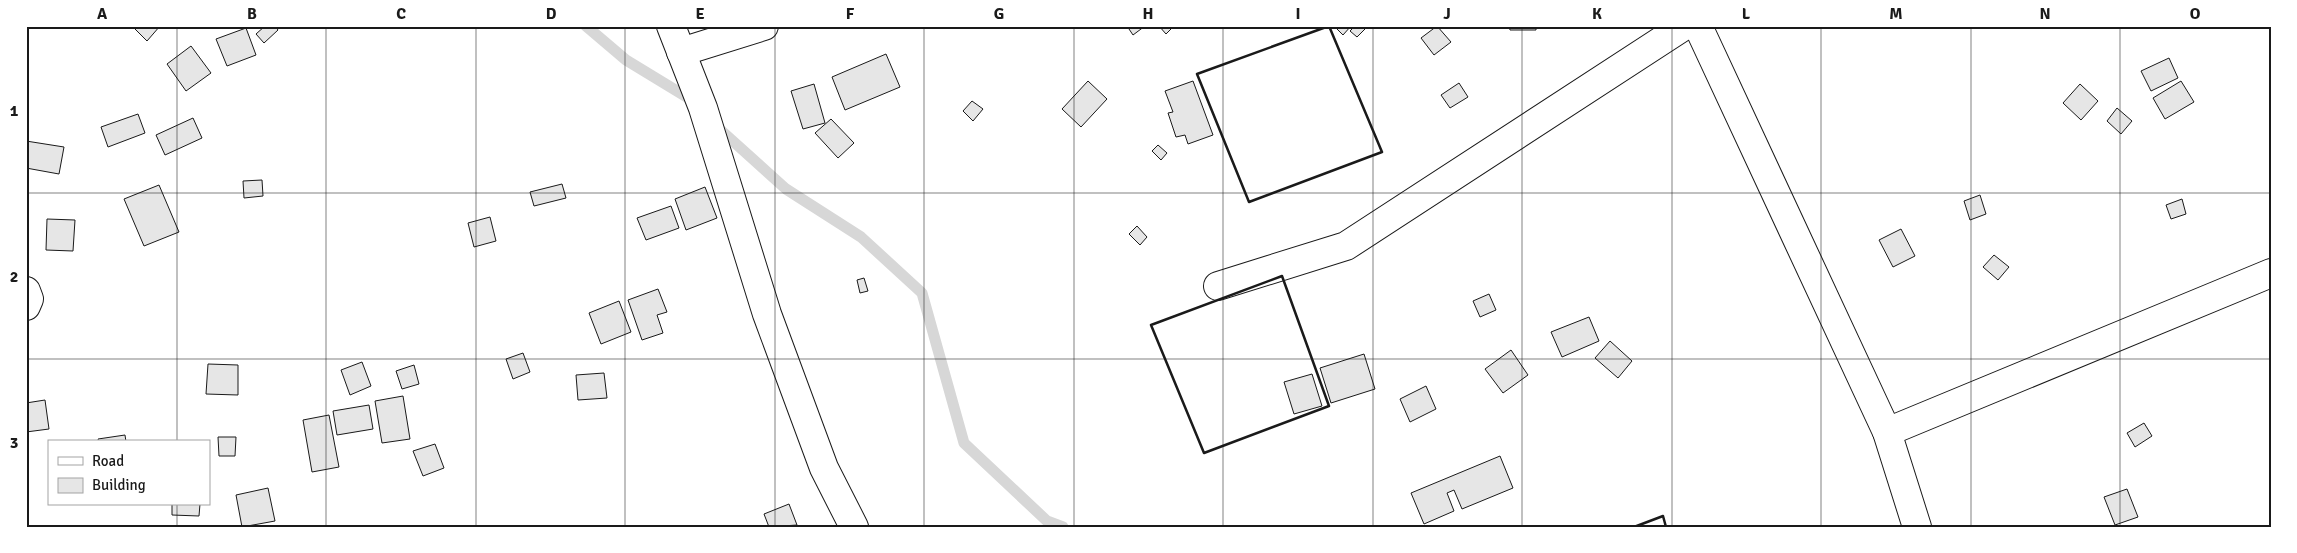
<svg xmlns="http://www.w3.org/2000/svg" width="2297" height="553" font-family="Signika,sans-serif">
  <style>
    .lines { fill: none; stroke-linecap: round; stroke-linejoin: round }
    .stream { stroke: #d7d7d7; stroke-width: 11 }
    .building { fill: #e6e6e6; stroke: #1a1a1a }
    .street-casing { stroke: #1a1a1a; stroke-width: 30 }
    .street { stroke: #fff; stroke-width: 28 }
    .wall { stroke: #1a1a1a; stroke-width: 2.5 }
    .grid { fill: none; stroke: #1a1a1a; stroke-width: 1; stroke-opacity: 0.55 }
    .neatline { fill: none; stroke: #1a1a1a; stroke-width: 2 }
    .grid-label { font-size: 16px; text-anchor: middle; font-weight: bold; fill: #1a1a1a }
  </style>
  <rect width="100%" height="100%" fill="#fff"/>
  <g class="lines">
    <g class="stream">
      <path d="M586,26l40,34 69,42"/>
      <path d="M715,125l71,64 75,48 61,56 42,150 83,78 16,6"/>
    </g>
  </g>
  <g class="building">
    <path d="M132,26h28l-13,15z"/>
    <path d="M265,26h10l3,4 -14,13 -8,-9z"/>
    <path d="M1127,26h18l-12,9z"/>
    <path d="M1159,26h15l-8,8z"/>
    <path d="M1334,26h17l-8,9z"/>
    <path d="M1355,26h12v1l-10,10 -7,-6z"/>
    <path d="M1437,26l14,16 -17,13 -13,-17z"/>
    <path d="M1509,26h27v4h-26z"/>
    <path d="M246,28l10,27 -29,11 -11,-27z"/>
    <path d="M191,46l20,27 -25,18 -19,-27z"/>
    <path d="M886,54l14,33 -55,23 -13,-33z"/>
    <path d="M2169,58l9,20 -27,13 -10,-20z"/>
    <path d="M1088,81l19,18 -26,28 -19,-18z"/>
    <path d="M1193,81l20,54 -25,9 -3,-9 -9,2 -8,-24 5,-1 -8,-21z"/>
    <path d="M2181,81l13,21 -29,17 -12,-21z"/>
    <path d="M1459,83l9,14 -18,11 -9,-13z"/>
    <path d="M814,84l11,39 -22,6 -12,-38z"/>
    <path d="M2080,84l18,17 -17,19 -18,-17z"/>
    <path d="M972,101l11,8 -10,12 -10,-10z"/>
    <path d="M2117,108l15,13 -11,13 -14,-13z"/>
    <path d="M138,114l7,19 -37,14 -7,-20z"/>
    <path d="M193,118l9,20 -37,17 -9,-20z"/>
    <path d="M831,119l23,24 -16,15 -23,-25z"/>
    <path d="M26,141l38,6 -5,27 -33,-6z"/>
    <path d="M1158,145l9,8 -6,7 -9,-9z"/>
    <path d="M262,180l1,16 -19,2 -1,-17z"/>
    <path d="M562,184l4,14 -32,8 -4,-14z"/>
    <path d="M159,185l20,47 -35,14 -20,-47z"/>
    <path d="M705,187l12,31 -31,12 -11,-31z"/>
    <path d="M1980,195l6,19 -16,6 -6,-19z"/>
    <path d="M2182,199l4,15 -15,5 -5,-14z"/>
    <path d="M671,206l8,22 -33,12 -9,-22z"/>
    <path d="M490,217l6,24 -22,6 -6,-24z"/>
    <path d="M47,219l28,1 -2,31 -27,-1z"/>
    <path d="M1137,226l10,11 -7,8 -11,-11z"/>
    <path d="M1901,229l14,27 -22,11 -14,-27z"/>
    <path d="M1994,255l15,12 -11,13 -15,-13z"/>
    <path d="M864,278l4,13 -8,2 -3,-13z"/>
    <path d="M658,289l9,23 -10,3 6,18 -21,7 -14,-40z"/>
    <path d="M1489,294l7,16 -16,7 -7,-16z"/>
    <path d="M619,301l12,31 -30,12 -12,-31z"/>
    <path d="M1589,317l10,24 -37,16 -11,-25z"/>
    <path d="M1610,341l22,20 -14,17 -23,-20z"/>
    <path d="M1511,350l17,25 -25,18 -18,-24z"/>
    <path d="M523,353l7,19 -17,7 -7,-20z"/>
    <path d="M1364,354l11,35 -44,14 -11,-35z"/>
    <path d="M362,362l9,24 -21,9 -9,-25z"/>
    <path d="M208,364l30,1v30l-32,-1z"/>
    <path d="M414,365l5,19 -17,5 -6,-18z"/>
    <path d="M604,373l3,25 -29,2 -2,-25z"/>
    <path d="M1312,374l10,32 -28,8 -10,-32z"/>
    <path d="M1426,386l10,23 -26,13 -10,-23z"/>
    <path d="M403,396l7,43 -28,4 -7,-42z"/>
    <path d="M45,400l4,29 -23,3v-29z"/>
    <path d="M369,405l4,24 -36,6 -4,-24z"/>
    <path d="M329,415l10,52 -27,5 -9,-52z"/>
    <path d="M2144,423l8,13 -17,11 -8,-14z"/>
    <path d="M125,435l1,7h-27l-1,-3z"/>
    <path d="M218,437h18l-1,19h-16z"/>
    <path d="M435,444l9,24 -21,8 -10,-25z"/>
    <path d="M1500,456l13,32 -51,21 -8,-19 -7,3 7,18 -30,13 -13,-31z"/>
    <path d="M268,488l7,33 -33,6 -6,-32z"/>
    <path d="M2127,489l11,28 -23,8 -11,-28z"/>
    <path d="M172,504h28l-1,12 -27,-1z"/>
    <path d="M789,504l8,21 -28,2 -5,-13z"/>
  </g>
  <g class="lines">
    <g class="street-casing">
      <g id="street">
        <path d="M671,26l32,82 64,206 57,154 30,59"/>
        <path d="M1698,26l189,406 30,95"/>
        <path d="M681,52l83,-26"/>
        <path d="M1218,286l128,-40 338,-220"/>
        <path d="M26,291l3,8 -3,7"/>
        <path d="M1887,432l384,-159"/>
      </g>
    </g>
    <use href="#street" class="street"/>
    <g class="wall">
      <path d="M1329,26l53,126 -133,50 -52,-128z"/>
      <path d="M1282,276l47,130 -125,47 -53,-128z"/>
      <path d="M1634,527l29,-11 3,11"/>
    </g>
  </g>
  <path class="grid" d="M177,26v416M326,26v501M476,26v501M625,26v501M775,26v501M924,26v501M1074,26v501M1223,26v501M1373,26v501M1522,26v501M1672,26v501M1821,26v501M1971,26v501M2120,26v501M26,193h2245M26,359h2245M177,504v23"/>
  <rect width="2297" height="553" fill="none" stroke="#ffffff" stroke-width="55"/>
  <rect x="48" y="440" width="162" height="65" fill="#ffffff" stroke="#a3a3a3"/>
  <rect x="58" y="457" width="25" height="8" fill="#ffffff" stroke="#a3a3a3"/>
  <text x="92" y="466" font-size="15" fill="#1a1a1a">Road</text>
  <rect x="58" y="478" width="25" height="15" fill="#e6e6e6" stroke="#a3a3a3"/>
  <text x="92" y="490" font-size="15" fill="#1a1a1a">Building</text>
  <rect x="28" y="28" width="2242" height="498" class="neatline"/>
  <g class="grid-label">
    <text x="102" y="19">A</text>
    <text x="252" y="19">B</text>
    <text x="401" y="19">C</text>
    <text x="551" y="19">D</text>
    <text x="700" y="19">E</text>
    <text x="850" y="19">F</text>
    <text x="999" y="19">G</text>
    <text x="1148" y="19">H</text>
    <text x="1298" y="19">I</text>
    <text x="1447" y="19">J</text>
    <text x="1597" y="19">K</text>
    <text x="1746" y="19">L</text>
    <text x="1896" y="19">M</text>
    <text x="2045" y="19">N</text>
    <text x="2195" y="19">O</text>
    <text x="14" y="116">1</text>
    <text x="14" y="282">2</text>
    <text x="14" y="448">3</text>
  </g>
</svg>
